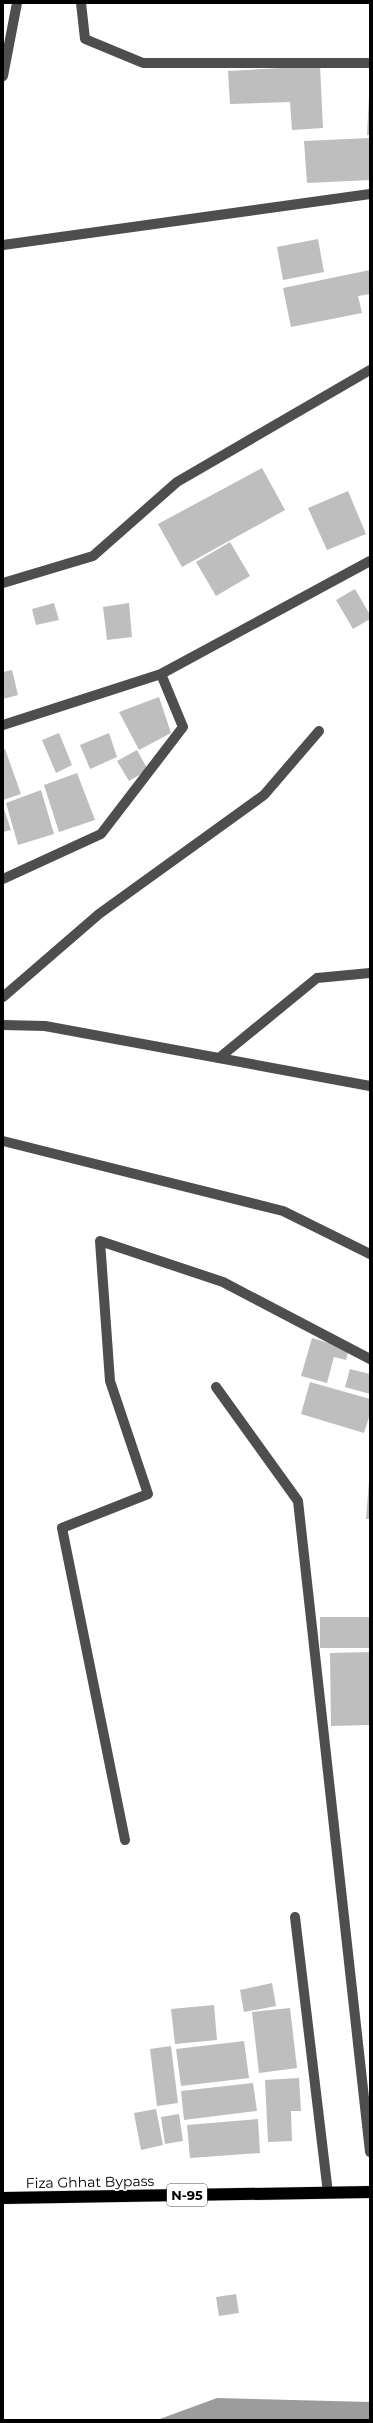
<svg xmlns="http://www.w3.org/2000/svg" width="373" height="2423" font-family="Montserrat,sans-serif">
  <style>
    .water { fill: #9c9c9c }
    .building { fill: #bebebe }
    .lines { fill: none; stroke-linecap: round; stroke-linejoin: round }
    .highway-casing { stroke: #dbdbdb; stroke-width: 13 }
    .minor { stroke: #4e4e4e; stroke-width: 10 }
    .highway { stroke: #000; stroke-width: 12 }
    .labels { text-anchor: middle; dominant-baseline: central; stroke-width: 3.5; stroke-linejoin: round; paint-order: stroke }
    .shield { fill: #fff; stroke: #4c4c4c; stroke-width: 1 }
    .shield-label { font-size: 13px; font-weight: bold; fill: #000 }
    .street-label { font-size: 14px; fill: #000; stroke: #fff }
  </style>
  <rect width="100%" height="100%" fill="#fff"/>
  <path class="water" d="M217,2398l153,4v18h-213z"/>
  <g class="building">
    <path d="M320,66l3,62 -31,2 -2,-28 -60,2 -2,-33z"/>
    <path d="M369,96h1v39h-3z"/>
    <path d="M370,138v42l-63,3 -3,-42z"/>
    <path d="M318,239l6,33 -41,8 -6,-33z"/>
    <path d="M370,270v24l-12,2 4,17 -71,14 -8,-39z"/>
    <path d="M262,468l23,42 -103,57 -24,-43z"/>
    <path d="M348,491l18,43 -39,16 -19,-42z"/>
    <path d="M230,542l20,34 -34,20 -20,-34z"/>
    <path d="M355,589l15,26v4l-17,10 -17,-29z"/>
    <path d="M54,603l5,17 -23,5 -4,-16z"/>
    <path d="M129,603l3,34 -25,3 -4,-33z"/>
    <path d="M12,670l6,25 -15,4v-27z"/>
    <path d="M159,697l12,36 -32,17 -20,-38z"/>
    <path d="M59,733l13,32 -16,8 -14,-33z"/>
    <path d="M109,733l8,24 -27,12 -10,-24z"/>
    <path d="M5,749l16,45 -18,6v-50z"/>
    <path d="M137,750l11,20 -19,11 -12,-20z"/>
    <path d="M77,773l18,47 -36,12 -15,-47z"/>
    <path d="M41,790l13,44 -36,11 -12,-42z"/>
    <path d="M3,806l8,24 -8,2z"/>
    <path d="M312,1338l37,11 -3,11 -12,-3 -7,26 -26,-7z"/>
    <path d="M350,1369l20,5v20l-25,-7z"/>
    <path d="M310,1382l60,17v15l-6,19 -63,-19z"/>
    <path d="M369,1481h1v38h-4z"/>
    <rect x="320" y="1617" width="50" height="31"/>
    <path d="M370,1652v73l-39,1 -1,-73z"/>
    <path d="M272,1983l4,23 -32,6 -4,-22z"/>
    <path d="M214,2005l3,35 -42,4 -4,-35z"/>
    <path d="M290,2008l7,60 -38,5 -7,-61z"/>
    <path d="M244,2041l5,37 -68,8 -5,-37z"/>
    <path d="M171,2046l7,57 -21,3 -7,-57z"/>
    <path d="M299,2078l2,33h-10l1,30 -24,1 -3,-62z"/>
    <path d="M253,2083l4,28 -73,9 -3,-29z"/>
    <path d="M156,2109l7,36 -22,5 -7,-37z"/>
    <path d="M179,2114l4,27 -18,3 -4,-27z"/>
    <path d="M258,2119l2,34 -70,5 -3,-33z"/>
    <path d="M236,2294l3,19 -20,3 -3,-19z"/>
  </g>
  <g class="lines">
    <g class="highway-casing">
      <path id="highway" d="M3,2198l367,-6"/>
    </g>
    <g class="minor">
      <path d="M81,3l4,36 58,24h227"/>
      <path d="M3,76l14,-73"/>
      <path d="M3,245l367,-51"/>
      <path d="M3,583l90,-27 84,-74 193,-112"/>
      <path d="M3,725l158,-51 209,-113"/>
      <path d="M3,879l98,-45 82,-107 -22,-53"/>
      <path d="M3,997l96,-83 165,-119 55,-64"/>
      <path d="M3,1025l42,1 325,60"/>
      <path d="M219,1058l98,-80 53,-5"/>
      <path d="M3,1141l280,70 87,43"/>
      <path d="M216,1387l82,114 72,651"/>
      <path d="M125,1840l-63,-312 86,-34 -38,-113 -10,-140 123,41 147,77"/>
      <path d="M295,1917l33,276"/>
    </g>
    <use href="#highway" class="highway"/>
  </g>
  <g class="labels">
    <rect class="shield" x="167" y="2184" width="40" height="22" rx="3"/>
    <g class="shield-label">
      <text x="187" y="2195">N-95</text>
    </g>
    <g class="street-label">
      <text transform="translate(90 2182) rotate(-1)">Fiza Ghhat Bypass</text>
    </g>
  </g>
  <rect width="373" height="2423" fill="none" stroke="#000000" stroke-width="8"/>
</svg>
